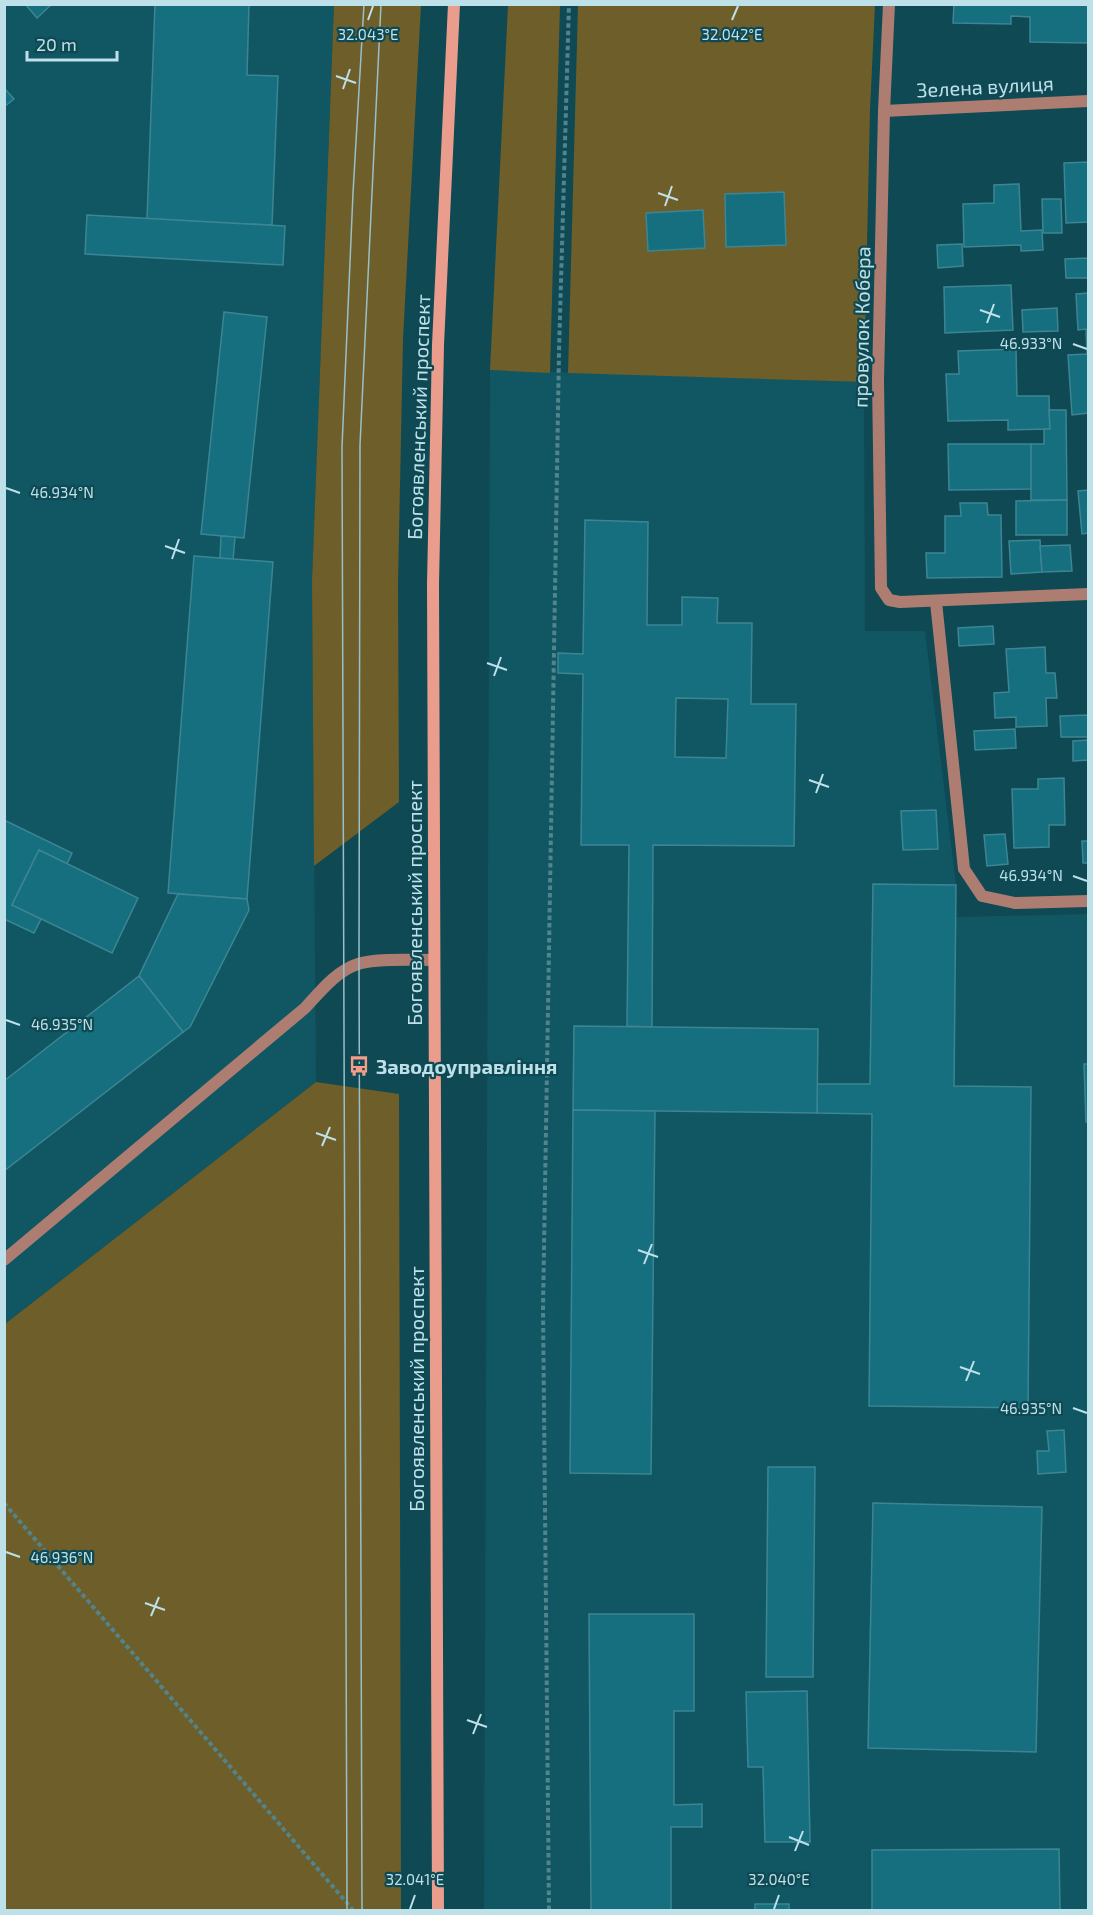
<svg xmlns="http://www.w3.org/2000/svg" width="1093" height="1915" font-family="'Exo 2',sans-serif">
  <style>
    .built { fill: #105763 }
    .green { fill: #6e5e29 }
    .building { fill: #166f7e; stroke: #3d8593; stroke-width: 1.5; fill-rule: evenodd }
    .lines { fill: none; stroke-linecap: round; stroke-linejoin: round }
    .path { stroke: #52848d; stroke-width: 4; stroke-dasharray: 4.5 3; stroke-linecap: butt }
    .service { stroke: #ae7d72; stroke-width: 12 }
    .minor { stroke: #ae7d72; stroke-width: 12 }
    .secondary { stroke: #ea9d8c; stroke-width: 12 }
    .tram { stroke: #99c0c9; stroke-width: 1.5 }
    .ticks { fill: none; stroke: #bee0e8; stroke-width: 2 }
    .labels { text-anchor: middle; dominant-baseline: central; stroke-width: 4.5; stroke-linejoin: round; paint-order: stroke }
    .street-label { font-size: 20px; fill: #bee0e8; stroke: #0e4954 }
    .poi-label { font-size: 20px; font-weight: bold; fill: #bee0e8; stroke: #0e4954; text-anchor: start }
    .ticks-label { font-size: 15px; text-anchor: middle; fill: #bee0e8; stroke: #0e4954; stroke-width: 4.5; stroke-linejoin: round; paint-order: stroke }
  </style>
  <rect width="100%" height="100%" fill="#0e4954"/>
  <g class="built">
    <path d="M5,5h329l-22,576 4,501 -311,242z"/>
    <path d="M490,370l374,12 1,249h60l31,254v32l132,-3v996h-604z"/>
  </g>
  <g class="green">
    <path d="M334,5h87l-18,334 -5,245 1,218 -85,64 -2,-285z"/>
    <path d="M508,5h52l-10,368 -60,-3z"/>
    <path d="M578,5h297l-5,105 -6,272 -296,-9z"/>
    <path d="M316,1082l83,12 2,816h-396v-586z"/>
  </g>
  <g class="building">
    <path d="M25,4h27l-15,14z"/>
    <path d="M155,4h94l-2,71 31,1 -6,149 -125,-5z"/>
    <path d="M954,4h134v39l-58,-1v-25l-19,-1v8l-58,-1z"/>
    <path d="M4,88l10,11 -10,8z"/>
    <path d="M1088,162v60l-22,1 -2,-60z"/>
    <path d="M1019,184l2,47 21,-1 1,20 -22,1v-6l-57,2 -1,-43 31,-1v-18z"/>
    <path d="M784,192l2,53 -60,2 -1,-53z"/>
    <path d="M1042,199h19l1,34h-19z"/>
    <path d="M703,210l2,38 -57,3 -2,-38z"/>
    <path d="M87,215l198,11 -2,39 -198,-11z"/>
    <path d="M962,244l1,22 -25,2 -1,-23z"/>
    <path d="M1088,258v20h-22l-1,-19z"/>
    <path d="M1011,285l2,45 -68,3 -1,-46z"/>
    <path d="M1088,293v120l-16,2 -4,-60 19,-1 -1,-25 -8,1 -2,-36z"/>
    <path d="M1057,308l1,23 -35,1 -1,-22z"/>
    <path d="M224,312l43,5 -23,221 -43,-4z"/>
    <path d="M1016,349l1,47h32l1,33 -42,1v-10l-60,1 -2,-47h13l-1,-23z"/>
    <path d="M1049,410h17l1,90h-36v-56h13v-15h6z"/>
    <path d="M948,444h83v45l-82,1z"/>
    <path d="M1088,490v43l-6,1 -4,-43z"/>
    <path d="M1067,500v35h-51v-34z"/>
    <path d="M960,503h27l1,12h13l1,62 -75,1 -1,-25h19v-37h16z"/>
    <path d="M585,520l63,2 -1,103h35v-28l36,1 -1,25h35l-1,81h45l-2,142 -141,-1 -1,182 -25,-1 2,-181h-48l2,-171 -25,-1v-20l25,1zM676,698l52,1 -2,59 -51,-1z"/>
    <path d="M221,536l14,1 -2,23 -13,-2z"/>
    <path d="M1040,540l2,32 -31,2 -2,-33z"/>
    <path d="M1070,545l2,26 -30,1 -2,-26z"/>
    <path d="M194,556l79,6 -26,337 -79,-6z"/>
    <path d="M993,626l1,18 -35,2 -1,-18z"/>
    <path d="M1045,647l1,26h9l2,25h-11l1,28 -31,1v-10l-21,1 -1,-25 15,-1 -3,-43z"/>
    <path d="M1088,715v22h-27l-1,-21z"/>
    <path d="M1015,729l1,19 -41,2 -1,-19z"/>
    <path d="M1088,740v20l-15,1v-20z"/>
    <path d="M1064,778l1,47h-16v22l-35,1 -2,-59h26v-10z"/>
    <path d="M936,810l2,39 -35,1 -2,-39z"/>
    <path d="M4,820l68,33 -5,11 -28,-14 -27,55 29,14 -7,14 -30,-14z"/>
    <path d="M1005,834l3,30 -21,2 -3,-31z"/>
    <path d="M1082,841h6v22h-5z"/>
    <path d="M39,850l99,48 -26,55 -100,-48z"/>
    <path d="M873,884l83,1 -2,201 77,1 -3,321 -159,-2 3,-292 -55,-1v-29h53z"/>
    <path d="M178,894l69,5 2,11 -59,117 -7,5 -44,-56z"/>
    <path d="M139,976l44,56 -179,139v-90z"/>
    <path d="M574,1026l244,3 -1,84 -244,-3z"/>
    <path d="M1084,1064h4v58h-2z"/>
    <path d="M573,1110l82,1 -4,363 -81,-1z"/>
    <path d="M1064,1430l2,42 -28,2 -1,-23h12l-2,-20z"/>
    <path d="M768,1467h47l-2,210h-47z"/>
    <path d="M873,1503l169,4 -6,245 -168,-4z"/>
    <path d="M589,1614h105v97h-20v94l28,-1v23h-31v83h-80z"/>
    <path d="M807,1691l3,151h-45l-2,-75h-15l-2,-75z"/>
    <path d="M1059,1849l1,61h-188v-60z"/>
    <rect x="755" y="1904" width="34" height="6"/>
  </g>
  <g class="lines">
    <g class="path">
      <path d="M4,1503l349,407"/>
      <path d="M549,1910l-6,-602 16,-957 10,-347"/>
    </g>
    <g class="service">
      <path d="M936,602l28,267 18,27 33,7"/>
      <path d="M4,1260l301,-252c15,-16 31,-37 53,-44 18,-6 55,-4 75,-4"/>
    </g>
    <g class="minor">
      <path d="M889,4l-5,107 -6,269 3,208 8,12 11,2 188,-8"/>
      <path d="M884,111l204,-10"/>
      <path d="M1015,903l73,-2"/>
    </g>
    <path class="secondary" d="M438,1910l-5,-1326 5,-239 16,-341"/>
    <g class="tram">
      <path d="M347,1910l-5,-1463 11,-254 11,-189"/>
      <path d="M362,1910l-3,-947 1,-518 21,-441"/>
    </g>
  </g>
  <path class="ticks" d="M368,20l5,-14M732,20l6,-14M336,76l20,7M343,89l7,-20M658,193l20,7M665,206l7,-20M980,310l20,7M987,323l7,-19M1073,344l14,5M6,488l14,5M165,546l20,7M172,559l7,-20M487,663l20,7M494,676l7,-19M809,780l20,7M816,793l7,-19M1073,876l14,5M6,1020l14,5M316,1133l20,7M322,1146l8,-19M638,1250l20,7M644,1264l8,-20M960,1367l20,7M966,1381l8,-20M1073,1408l14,5M6,1552l14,5M145,1603l20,7M151,1616l8,-19M467,1720l20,7M473,1734l8,-20M789,1837l20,8M795,1851l8,-20M410,1909l5,-14M774,1909l5,-14"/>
  <defs>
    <g id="bus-bare" transform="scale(1.62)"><path d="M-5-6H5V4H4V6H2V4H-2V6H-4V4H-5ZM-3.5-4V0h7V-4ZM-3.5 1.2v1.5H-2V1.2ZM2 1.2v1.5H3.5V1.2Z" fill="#f49e8a" stroke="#0e4954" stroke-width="2.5" paint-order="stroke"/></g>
  </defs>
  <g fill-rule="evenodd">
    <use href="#bus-bare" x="359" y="1066"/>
  </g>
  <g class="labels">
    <g class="street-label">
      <text transform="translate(985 86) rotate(-3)">Зелена вулиця</text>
      <text transform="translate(861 327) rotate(-89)">провулок Кобера</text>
      <text transform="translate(418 417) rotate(-88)">Богоявленський проспект</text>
      <text transform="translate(414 903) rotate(-90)">Богоявленський проспект</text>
      <text transform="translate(416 1389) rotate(-90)">Богоявленський проспект</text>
    </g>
    <g class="poi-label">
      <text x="376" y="1066">Заводоуправління</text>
    </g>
  </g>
  <g class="ticks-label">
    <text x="368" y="40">32.043°E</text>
    <text x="732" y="40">32.042°E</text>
    <text x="1031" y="349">46.933°N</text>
    <text x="62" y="498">46.934°N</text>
    <text x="1031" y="881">46.934°N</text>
    <text x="62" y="1030">46.935°N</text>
    <text x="1031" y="1414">46.935°N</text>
    <text x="62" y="1563">46.936°N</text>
    <text x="415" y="1885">32.041°E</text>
    <text x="779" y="1885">32.040°E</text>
  </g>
  <rect width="1093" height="1915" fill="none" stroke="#bee0e8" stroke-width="12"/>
  <path d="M27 51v9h90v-9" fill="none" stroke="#bee0e8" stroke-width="3"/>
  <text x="36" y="51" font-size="18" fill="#bee0e8" stroke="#0e4954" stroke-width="4.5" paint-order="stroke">20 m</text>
</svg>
